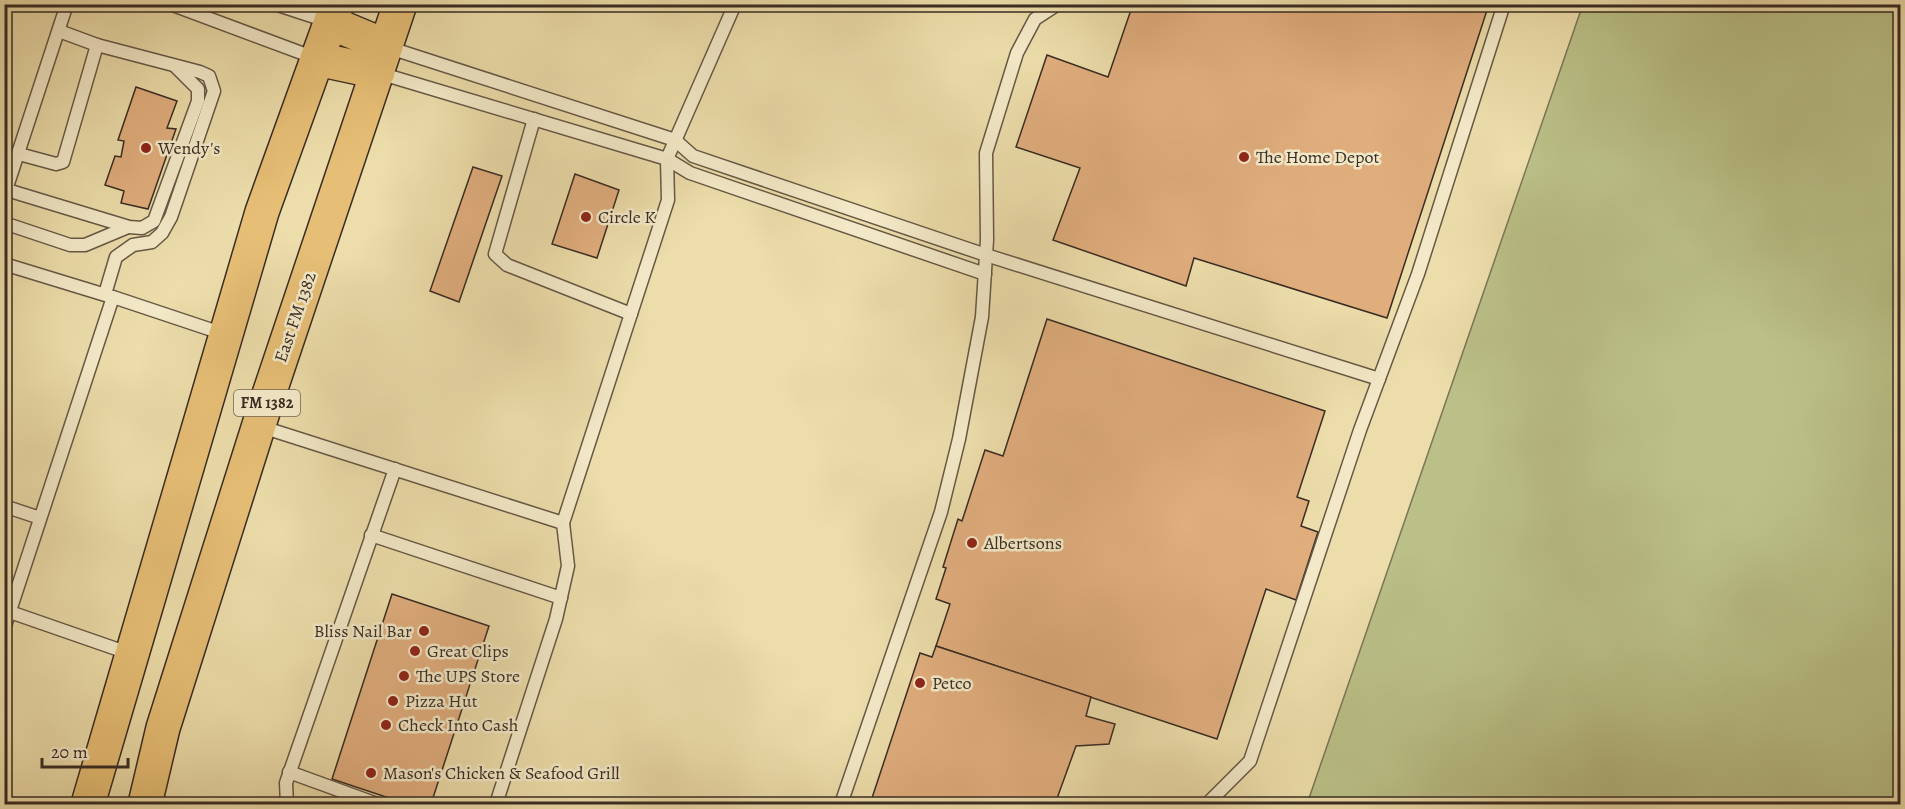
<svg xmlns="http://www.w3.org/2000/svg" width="1905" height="809" font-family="Alegreya,serif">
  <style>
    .grass { fill: #bac087; stroke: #7a7656; stroke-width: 1.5 }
    .building { fill: #e0ad7d; stroke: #392c24; stroke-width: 1.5 }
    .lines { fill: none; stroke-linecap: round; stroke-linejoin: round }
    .service-casing { stroke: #665846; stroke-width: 15 }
    .primary-casing { stroke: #392c24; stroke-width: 36 }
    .service { stroke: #f3e9c8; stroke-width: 12 }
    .primary { stroke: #e6be75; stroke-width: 33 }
    .poi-dot { fill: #8f2418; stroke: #f3e9c8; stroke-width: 2 }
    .labels { text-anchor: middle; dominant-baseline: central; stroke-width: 5; stroke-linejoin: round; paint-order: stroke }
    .shield { fill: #f3e9c8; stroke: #716555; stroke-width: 1.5 }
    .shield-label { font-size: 16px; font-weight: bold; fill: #392c24 }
    .poi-label { font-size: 18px; fill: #392c24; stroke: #f3e9c8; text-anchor: start }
    .street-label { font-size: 18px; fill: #392c24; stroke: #f3e9c8 }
  </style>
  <rect width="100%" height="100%" fill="#ecddaa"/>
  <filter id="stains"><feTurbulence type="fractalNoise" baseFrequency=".00333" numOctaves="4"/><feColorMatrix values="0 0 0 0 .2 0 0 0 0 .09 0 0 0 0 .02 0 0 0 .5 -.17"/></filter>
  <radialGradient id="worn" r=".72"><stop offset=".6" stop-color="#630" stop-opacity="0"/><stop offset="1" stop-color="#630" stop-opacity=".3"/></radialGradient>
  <path class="grass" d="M1583,4l317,1v799h-593z"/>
  <g class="building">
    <path d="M1133,4h356l-102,314 -193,-60 -8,28 -133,-46 27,-72 -64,-21 31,-92 61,22z"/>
    <path d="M136,87l41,14 -10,27 9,1 -28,80 -27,-6 3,-12 -19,-6 10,-29 6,1 3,-16 -6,-1z"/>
    <path d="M473,167l29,9 -43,126 -29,-11z"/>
    <path d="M575,174l44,16 -22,68 -45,-14z"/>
    <path d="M1047,319l278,92 -28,86 12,4 -8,25 17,6 -22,68 -30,-11 -49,150 -281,-93 14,-42 -14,-5 10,-31 -3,-1 15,-48 4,2 23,-71 18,6z"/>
    <path d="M392,594l97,32 -58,178h-24l-75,-25z"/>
    <path d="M936,646l155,51 -5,19 29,8 -6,20 -33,2 -21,58h-185l50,-151 12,4z"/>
  </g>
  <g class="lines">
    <g class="service-casing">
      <g id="service">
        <path d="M170,4l145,54"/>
        <path d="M275,4l55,18"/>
        <path d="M59,31l38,14 103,27 9,4 5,15 -43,126 -9,16 -10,9 -19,3 -17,12 -11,37"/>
        <path d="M387,47l288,93 18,16 293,99 393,124"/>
        <path d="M379,73l288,86 23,14 295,101"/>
        <path d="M534,119l-39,135 12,11 124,49"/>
        <path d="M19,154l37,10 7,-2 34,-117"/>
        <path d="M7,190l122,37 13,1 12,-7 44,-120v-12l-22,-22"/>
        <path d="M4,196l63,-192"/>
        <path d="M4,223l66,22h15l43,-18"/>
        <path d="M4,264l108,33"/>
        <path d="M259,426l304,97"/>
        <path d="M4,506l36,12"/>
        <path d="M371,535l190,63"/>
        <path d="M10,612l121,42"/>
        <path d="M4,629l109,-332 111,37"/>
        <path d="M289,772l88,32"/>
        <path d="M287,804l-1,-21 109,-314"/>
        <path d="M496,804l60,-185 12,-53 -5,-43 105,-323 -1,-41 68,-155"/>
        <path d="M841,804l100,-292 18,-73 23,-122 5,-77 -1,-87 31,-100 18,-34 23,-15"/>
        <path d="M1207,804l43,-43 110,-331 58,-156 86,-270"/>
      </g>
    </g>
    <g class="primary-casing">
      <g id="primary">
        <path d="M331,23l55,23"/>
        <path d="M317,59l61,13"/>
        <path d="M88,804l174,-592 75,-208"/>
        <path d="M145,804l18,-76 101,-319 136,-405"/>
      </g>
    </g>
    <use href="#service" class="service"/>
    <use href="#primary" class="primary"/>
  </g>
  <g class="poi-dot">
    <circle cx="146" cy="148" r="6"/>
    <circle cx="1244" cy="157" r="6"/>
    <circle cx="586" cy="217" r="6"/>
    <circle cx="972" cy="543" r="6"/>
    <circle cx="424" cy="631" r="6"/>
    <circle cx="415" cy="651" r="6"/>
    <circle cx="404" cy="676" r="6"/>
    <circle cx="920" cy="683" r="6"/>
    <circle cx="393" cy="701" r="6"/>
    <circle cx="386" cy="725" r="6"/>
    <circle cx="371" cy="773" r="6"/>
  </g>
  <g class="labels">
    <rect class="shield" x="234" y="390" width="66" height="26" rx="4.5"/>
    <g class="shield-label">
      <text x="267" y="403">FM 1382</text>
    </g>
    <g class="poi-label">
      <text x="158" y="148">Wendy's</text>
      <text x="1256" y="157">The Home Depot</text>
      <text x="598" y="217">Circle K</text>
      <text x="984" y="543">Albertsons</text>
      <text x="412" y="631" text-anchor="end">Bliss Nail Bar</text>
      <text x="427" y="651">Great Clips</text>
      <text x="416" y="676">The UPS Store</text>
      <text x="932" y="683">Petco</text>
      <text x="405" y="701">Pizza Hut</text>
      <text x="398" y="725">Check Into Cash</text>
      <text x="383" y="773">Mason's Chicken &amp; Seafood Grill</text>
    </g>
    <g class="street-label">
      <text transform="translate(295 317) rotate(-71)">East FM 1382</text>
    </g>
  </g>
  <rect width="1905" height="809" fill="none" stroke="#ecddaa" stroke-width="24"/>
  <rect x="6" y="6" width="1893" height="797" fill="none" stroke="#392c24" stroke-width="3"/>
  <rect x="12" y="12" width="1881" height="785" fill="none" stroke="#392c24" stroke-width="1.5"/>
  <path d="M42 758v9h86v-9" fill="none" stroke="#392c24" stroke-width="3"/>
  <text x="51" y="758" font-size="18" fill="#392c24" stroke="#f3e9c8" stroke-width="4.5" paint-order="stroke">20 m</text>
  <rect width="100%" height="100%" filter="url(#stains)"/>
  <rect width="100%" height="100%" fill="url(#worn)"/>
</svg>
